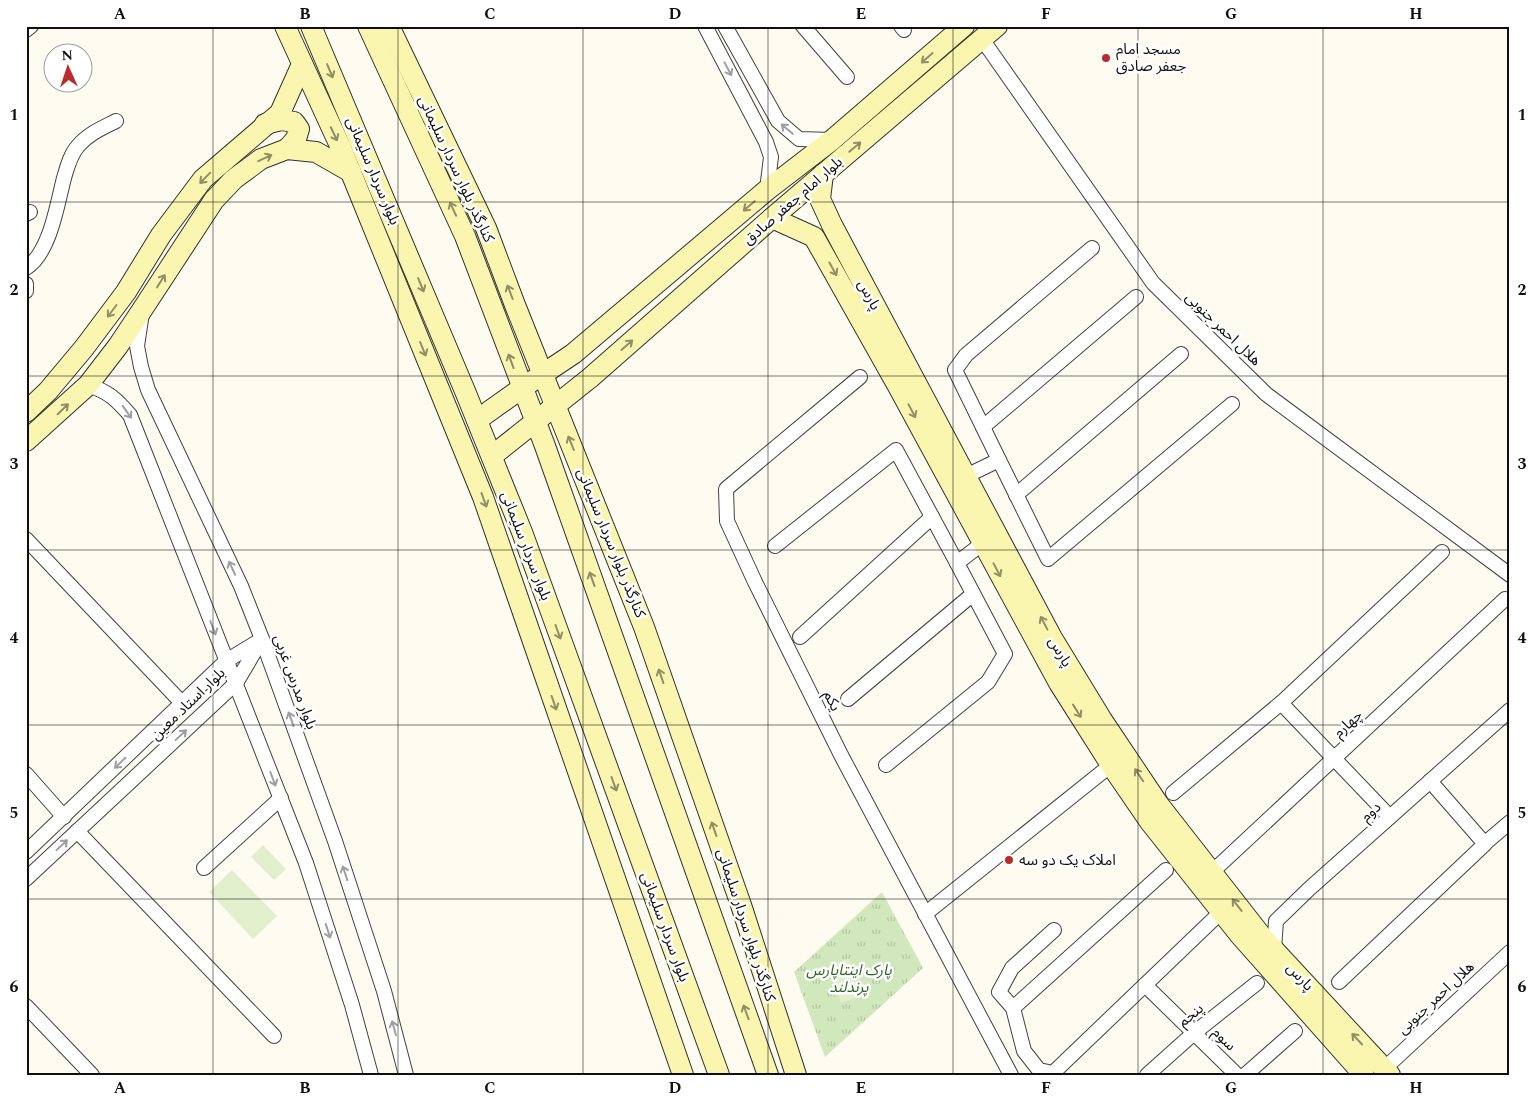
<svg xmlns="http://www.w3.org/2000/svg" width="1536" height="1101" font-family="Spectral,'Noto Sans Arabic',serif">
  <style>
    .park { fill: url(#park-tufts) }
    .pitch { fill: #e2efcd }
    .lines { fill: none; stroke-linecap: round; stroke-linejoin: round }
    .street-casing { stroke: #424242; stroke-width: 16 }
    .secondary-casing { stroke: #313131; stroke-width: 22 }
    .street { stroke: #fff; stroke-width: 14 }
    .secondary { stroke: #fbf6af; stroke-width: 20 }
    .oneway { stroke: #918e67 }
    .oneway2 { stroke: #9f9f9f }
    .grid { fill: none; stroke: #0f0f0f; stroke-width: 1; stroke-opacity: 0.55 }
    .poi-dot { fill: #b92c2e; stroke: #fff; stroke-width: 2 }
    .labels { text-anchor: middle; dominant-baseline: central; stroke-width: 5; stroke-linejoin: round; paint-order: stroke }
    .poi-label { font-size: 15px; fill: #0f0f0f; stroke: #fff; text-anchor: start }
    .street-label { font-size: 15px; fill: #0f0f0f; stroke: #fff }
    .park-label { font-size: 15px; font-style: italic; fill: #2d6421; stroke: #fff }
    .neatline { fill: none; stroke: #0f0f0f; stroke-width: 2 }
    .grid-label { font-size: 16px; text-anchor: middle; font-weight: bold; fill: #0f0f0f }
  </style>
  <defs>
    <pattern id="park-tufts" width="24" height="20" patternUnits="userSpaceOnUse" patternTransform="scale(1.25)"><rect width="24" height="20" fill="#d1e8bc"/><path d="M3 7l-1-3M5 7V3M7 7l1-3M15 17l-1-3M17 17v-4M19 17l1-3" fill="none" stroke="#b2c6a0"/></pattern>
  </defs>
  <rect width="100%" height="100%" fill="#fefcf1"/>
  <path class="park" d="M882,892l41,76 -98,89 -31,-85z"/>
  <g class="pitch">
    <path d="M263,845l23,24 -12,11 -23,-23z"/>
    <path d="M232,870l45,46 -24,23 -44,-47z"/>
    <path d="M849,959l12,37 -20,7 -12,-38z"/>
  </g>
  <g class="lines">
    <g class="street-casing">
      <g id="street">
        <path d="M705,26l61,116 5,15 -4,33"/>
        <path d="M725,26l53,95 21,18 33,1"/>
        <path d="M803,26l44,51"/>
        <path d="M901,26l3,4"/>
        <path d="M26,30l5,-4"/>
        <path d="M982,39l171,244 113,111 244,181"/>
        <path d="M26,214l4,-2"/>
        <path d="M26,268c24,-15 31,-63 38,-90 3,-10 6,-23 14,-32 10,-12 24,-18 38,-25"/>
        <path d="M26,284v7"/>
        <path d="M142,313l-5,33 4,21 7,23 93,196 21,53 73,202 49,150 22,84"/>
        <path d="M860,377l-134,112 1,32 28,61 86,173 170,320"/>
        <path d="M88,385c21,7 28,14 42,30l176,448 46,142 19,70"/>
        <path d="M983,427l153,-130"/>
        <path d="M999,460l49,99 184,-155"/>
        <path d="M966,476l33,-16 -44,-90 11,-15 126,-107"/>
        <path d="M1016,495l165,-141"/>
        <path d="M26,539l156,164"/>
        <path d="M775,546l121,-96 61,113"/>
        <path d="M800,637l132,-120"/>
        <path d="M848,699l125,-105"/>
        <path d="M886,765l102,-83 17,-28 -48,-91 26,-20"/>
        <path d="M26,774l38,43"/>
        <path d="M1173,793l108,-90"/>
        <path d="M1390,817l-109,-114 161,-151"/>
        <path d="M77,831l197,205"/>
        <path d="M1483,845l27,-23"/>
        <path d="M26,852l200,-191 33,-20"/>
        <path d="M204,868l77,-70"/>
        <path d="M1166,870l-153,138 11,43 15,19 14,3 168,-161"/>
        <path d="M1212,872l293,-273"/>
        <path d="M26,879l210,-196 26,-44"/>
        <path d="M925,914l186,-149"/>
        <path d="M1274,949l2,-28 33,-32 201,-179"/>
        <path d="M1339,982l146,-138 -55,-63"/>
        <path d="M1145,985l92,90"/>
        <path d="M26,1006l66,69"/>
        <path d="M1013,1008l-14,-16 13,-24 42,-38"/>
        <path d="M1384,1069l126,-117"/>
        <path d="M1147,1075l47,-42 63,-50"/>
        <path d="M1245,1075l50,-44"/>
      </g>
    </g>
    <g class="secondary-casing">
      <g id="secondary">
        <path d="M285,26l56,122 142,349 200,578"/>
        <path d="M311,26l154,365 57,141 197,543"/>
        <path d="M368,26l97,210 80,210 223,629"/>
        <path d="M389,26l97,202 29,77 129,322 97,278 55,170"/>
        <path d="M265,124l16,-4 13,2 5,7 -3,10 -9,10"/>
        <path d="M823,174l-3,25 12,26 220,413 50,82 57,85 104,133 127,137"/>
        <path d="M772,218l42,19 85,151 160,295 52,82 39,57 89,112 125,141"/>
        <path d="M26,412l22,-21 36,-43 42,-56 35,-57 42,-56 77,-66 22,-49"/>
        <path d="M477,420l45,-32 51,-34 194,-164 65,-50 132,-114"/>
        <path d="M26,441l62,-56 30,-39 24,-36 72,-110 20,-21 27,-20 26,-10 29,3 35,20"/>
        <path d="M492,456l98,-78 182,-160 225,-192"/>
      </g>
    </g>
    <use href="#street" class="street"/>
    <use href="#secondary" class="secondary"/>
  </g>
  <defs><path id="oneway-shaft" d="M-6 0H5M1.5-3L5.5 0L1.5 3" fill="none" stroke-width="1.6" stroke-linecap="round" stroke-linejoin="round" transform="scale(1.25)"/></defs>
  <g class="oneway">
    <use href="#oneway-shaft" transform="translate(927 58) rotate(139)"/>
    <use href="#oneway-shaft" transform="translate(330 71) rotate(67)"/>
    <use href="#oneway-shaft" transform="translate(334 134) rotate(65)"/>
    <use href="#oneway-shaft" transform="translate(855 147) rotate(-40)"/>
    <use href="#oneway-shaft" transform="translate(265 158) rotate(-25)"/>
    <use href="#oneway-shaft" transform="translate(205 178) rotate(134)"/>
    <use href="#oneway-shaft" transform="translate(749 206) rotate(140)"/>
    <use href="#oneway-shaft" transform="translate(453 209) rotate(-115)"/>
    <use href="#oneway-shaft" transform="translate(833 269) rotate(61)"/>
    <use href="#oneway-shaft" transform="translate(161 281) rotate(-58)"/>
    <use href="#oneway-shaft" transform="translate(421 285) rotate(67)"/>
    <use href="#oneway-shaft" transform="translate(510 292) rotate(-111)"/>
    <use href="#oneway-shaft" transform="translate(112 311) rotate(127)"/>
    <use href="#oneway-shaft" transform="translate(627 345) rotate(-41)"/>
    <use href="#oneway-shaft" transform="translate(423 349) rotate(68)"/>
    <use href="#oneway-shaft" transform="translate(511 361) rotate(-110)"/>
    <use href="#oneway-shaft" transform="translate(63 409) rotate(-44)"/>
    <use href="#oneway-shaft" transform="translate(912 411) rotate(62)"/>
    <use href="#oneway-shaft" transform="translate(571 443) rotate(-112)"/>
    <use href="#oneway-shaft" transform="translate(484 500) rotate(70)"/>
    <use href="#oneway-shaft" transform="translate(997 570) rotate(62)"/>
    <use href="#oneway-shaft" transform="translate(592 579) rotate(-110)"/>
    <use href="#oneway-shaft" transform="translate(1044 623) rotate(-118)"/>
    <use href="#oneway-shaft" transform="translate(558 632) rotate(70)"/>
    <use href="#oneway-shaft" transform="translate(661 676) rotate(-109)"/>
    <use href="#oneway-shaft" transform="translate(554 703) rotate(71)"/>
    <use href="#oneway-shaft" transform="translate(1077 711) rotate(58)"/>
    <use href="#oneway-shaft" transform="translate(1139 775) rotate(-124)"/>
    <use href="#oneway-shaft" transform="translate(614 784) rotate(70)"/>
    <use href="#oneway-shaft" transform="translate(714 829) rotate(-109)"/>
    <use href="#oneway-shaft" transform="translate(1237 905) rotate(-128)"/>
    <use href="#oneway-shaft" transform="translate(746 1012) rotate(-110)"/>
    <use href="#oneway-shaft" transform="translate(1357 1039) rotate(-133)"/>
  </g>
  <g class="oneway2">
    <use href="#oneway-shaft" transform="translate(728 69) rotate(62)"/>
    <use href="#oneway-shaft" transform="translate(787 129) rotate(-140)"/>
    <use href="#oneway-shaft" transform="translate(127 412) rotate(55)"/>
    <use href="#oneway-shaft" transform="translate(232 568) rotate(-115)"/>
    <use href="#oneway-shaft" transform="translate(213 628) rotate(69)"/>
    <use href="#oneway-shaft" transform="translate(291 719) rotate(-110)"/>
    <use href="#oneway-shaft" transform="translate(181 735) rotate(-43)"/>
    <use href="#oneway-shaft" transform="translate(120 763) rotate(136)"/>
    <use href="#oneway-shaft" transform="translate(273 779) rotate(69)"/>
    <use href="#oneway-shaft" transform="translate(62 845) rotate(-43)"/>
    <use href="#oneway-shaft" transform="translate(345 873) rotate(-108)"/>
    <use href="#oneway-shaft" transform="translate(328 931) rotate(72)"/>
    <use href="#oneway-shaft" transform="translate(394 1028) rotate(-105)"/>
  </g>
  <path class="grid" d="M213,26v1049M398,26v1049M583,26v1049M768,26v1049M953,26v1049M1138,26v1049M1323,26v1049M26,202h1484M26,376h1484M26,550h1484M26,725h1484M26,899h1484"/>
  <g class="poi-dot">
    <circle cx="1106" cy="58" r="5"/>
    <circle cx="1009" cy="860" r="5"/>
  </g>
  <g class="labels">
    <g class="poi-label">
      <text x="1116" y="49">مسجد امام<tspan x="1116" dy="17">جعفر صادق</tspan></text>
      <text x="1019" y="860">املاک یک دو سه</text>
    </g>
    <g class="street-label">
      <text transform="translate(456 169) rotate(65)">کنارگذر بلوار سردار سلیمانی</text>
      <text transform="translate(373 171) rotate(67)">بلوار سردار سلیمانی</text>
      <text transform="translate(793 201) rotate(-41)">بلوار امام جعفر صادق</text>
      <text transform="translate(869 295) rotate(62)">پارس</text>
      <text transform="translate(1223 329) rotate(44)">هلال احمر جنوبی</text>
      <text transform="translate(611 543) rotate(68)">کنارگذر بلوار سردار سلیمانی</text>
      <text transform="translate(526 546) rotate(69)">بلوار سردار سلیمانی</text>
      <text transform="translate(1060 652) rotate(59)">پارس</text>
      <text transform="translate(295 682) rotate(70)">بلوار مدرس غربی</text>
      <text transform="translate(832 701) rotate(64)">یکم</text>
      <text transform="translate(188 704) rotate(-44)">بلوار استاد معین</text>
      <text transform="translate(1348 724) rotate(-43)">چهارم</text>
      <text transform="translate(1371 812) rotate(-42)">دوم</text>
      <text transform="translate(746 925) rotate(72)">کنارگذر بلوار سردار سلیمانی</text>
      <text transform="translate(665 927) rotate(70)">بلوار سردار سلیمانی</text>
      <text transform="translate(1300 977) rotate(47)">پارس</text>
      <text transform="translate(1436 998) rotate(-43)">هلال احمر جنوبی</text>
      <text transform="translate(1191 1015) rotate(-39)">پنجم</text>
      <text transform="translate(1224 1039) rotate(44)">سوم</text>
    </g>
    <g class="park-label">
      <text x="849" y="970">پارک اینتاپارس<tspan x="849" dy="17">پرندلند</tspan></text>
    </g>
  </g>
  <rect width="1536" height="1101" fill="none" stroke="#ffffff" stroke-width="55"/>
  <g transform="translate(68 68) rotate(357)"><circle r="24" fill="#ffffff" stroke="#9f9f9f"/>
  <path d="M0-4L9 19L0 12L-9 19Z" fill="#b92c2e"/>
  <text y="-8" font-size="14" font-weight="bold" text-anchor="middle" fill="#0f0f0f">N</text>
  </g>
  <rect x="28" y="28" width="1480" height="1046" class="neatline"/>
  <g class="grid-label">
    <text x="120" y="19">A</text>
    <text x="305" y="19">B</text>
    <text x="490" y="19">C</text>
    <text x="675" y="19">D</text>
    <text x="861" y="19">E</text>
    <text x="1046" y="19">F</text>
    <text x="1231" y="19">G</text>
    <text x="1416" y="19">H</text>
    <text x="14" y="120">1</text>
    <text x="1522" y="120">1</text>
    <text x="14" y="295">2</text>
    <text x="1522" y="295">2</text>
    <text x="14" y="469">3</text>
    <text x="1522" y="469">3</text>
    <text x="14" y="643">4</text>
    <text x="1522" y="643">4</text>
    <text x="14" y="818">5</text>
    <text x="1522" y="818">5</text>
    <text x="14" y="992">6</text>
    <text x="1522" y="992">6</text>
    <text x="120" y="1093">A</text>
    <text x="305" y="1093">B</text>
    <text x="490" y="1093">C</text>
    <text x="675" y="1093">D</text>
    <text x="861" y="1093">E</text>
    <text x="1046" y="1093">F</text>
    <text x="1231" y="1093">G</text>
    <text x="1416" y="1093">H</text>
  </g>
</svg>
